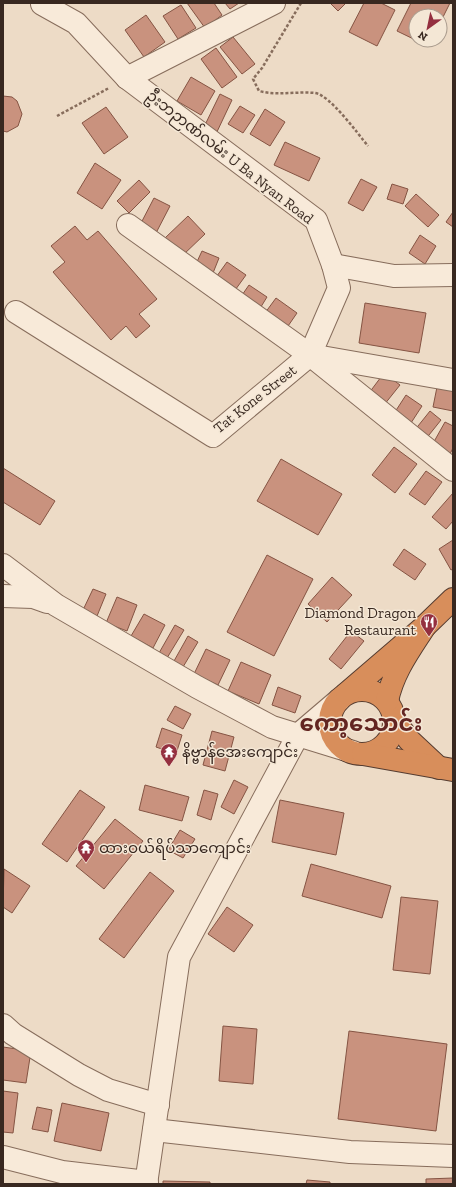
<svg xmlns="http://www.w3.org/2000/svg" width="456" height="1187" font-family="'Zilla Slab','Noto Sans Myanmar',serif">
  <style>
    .building { fill: #c9927e; stroke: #855443 }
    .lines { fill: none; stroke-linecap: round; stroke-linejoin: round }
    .minor-casing { stroke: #876d5c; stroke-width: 24 }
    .highway-casing { stroke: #553c30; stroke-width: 24 }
    .path { stroke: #876d5c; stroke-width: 2.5; stroke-dasharray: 3 2; stroke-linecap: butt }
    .minor { stroke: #f8ead9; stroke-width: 22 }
    .highway { stroke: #d88e5b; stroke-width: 22 }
    .labels { text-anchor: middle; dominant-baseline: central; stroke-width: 3; stroke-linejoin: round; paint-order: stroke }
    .street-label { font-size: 15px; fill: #382820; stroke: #f4e7d5 }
    .poi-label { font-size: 15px; fill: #382820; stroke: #f4e7d5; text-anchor: start }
    .town-label { font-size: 23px; font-weight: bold; fill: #632521; stroke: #f4e7d5 }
  </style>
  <rect width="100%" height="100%" fill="#eddbc6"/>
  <g class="building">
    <path d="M187,3h27l8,12 -17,13z"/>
    <path d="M225,3h14l-9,6z"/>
    <path d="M330,3h16l-8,8z"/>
    <path d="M364,3h17l14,7 -18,36 -28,-14z"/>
    <path d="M411,3h39l-10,20v-7h-24v24h15l-3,6 -31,-15z"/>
    <path d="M181,5l15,23 -18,11 -15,-23z"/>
    <path d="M146,15l19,27 -21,15 -19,-27z"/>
    <path d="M233,37l22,27 -13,10 -22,-27z"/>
    <path d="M216,48l21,29 -15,11 -21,-29z"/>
    <path d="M191,77l24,14 -14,24 -24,-14z"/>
    <path d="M220,94l12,6 -17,36 -12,-7z"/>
    <path d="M3,96l9,1 5,4 5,13 -4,12 -11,6 -4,-1z"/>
    <path d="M240,106l15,9 -12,18 -15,-9z"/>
    <path d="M106,107l22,30 -24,17 -22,-31z"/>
    <path d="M265,109l20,13 -15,24 -20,-12z"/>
    <path d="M285,142l35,16 -11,23 -35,-16z"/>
    <path d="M95,163l26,17 -19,29 -25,-16z"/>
    <path d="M361,179l16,8 -14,24 -15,-8z"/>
    <path d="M139,180l11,12 -21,21 -12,-12z"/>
    <path d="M392,184l16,5 -5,15 -16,-5z"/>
    <path d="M416,194l23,21 -11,12 -23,-21z"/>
    <path d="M154,198l16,8 -14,27 -16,-8z"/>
    <path d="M453,212v15l-7,-5z"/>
    <path d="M188,216l17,18 -23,22 -17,-18z"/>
    <path d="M75,226l12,14 11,-9 59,68 -18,15 11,12 -14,12 -10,-12 -15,14 -58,-68 12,-10 -14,-16z"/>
    <path d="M420,235l16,11 -11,18 -16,-11z"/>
    <path d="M202,251l17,7 -6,15 -18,-7z"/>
    <path d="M227,262l19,13 -13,18 -19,-13z"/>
    <path d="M249,285l18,12 -8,13 -19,-12z"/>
    <path d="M276,298l21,15 -11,16 -21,-16z"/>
    <path d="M365,303l61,10 -7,40 -60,-10z"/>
    <path d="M384,373l16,12 -16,20 -15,-12z"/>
    <path d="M438,382l15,3v26l-20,-4z"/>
    <path d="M406,395l16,11 -13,20 -16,-11z"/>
    <path d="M430,411l11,9 -16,20 -11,-9z"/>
    <path d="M445,422l8,4v22l-4,8 -18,-9z"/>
    <path d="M394,447l23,17 -22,29 -23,-18z"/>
    <path d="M281,459l61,35 -24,41 -61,-34z"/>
    <path d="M3,468l52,33 -15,24 -37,-23z"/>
    <path d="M426,471l16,11 -17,23 -16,-11z"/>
    <path d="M453,493v28l-7,8 -14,-12z"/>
    <path d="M453,540v29l-2,1 -12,-21z"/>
    <path d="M404,549l22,15 -11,16 -22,-15z"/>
    <path d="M267,555l46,24 -39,77 -47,-24z"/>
    <path d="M332,577l20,18 -25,27 -19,-18z"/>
    <path d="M93,589l13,5 -9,22 -14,-6z"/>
    <path d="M117,597l20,8 -10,26 -21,-8z"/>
    <path d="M144,614l21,11 -12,23 -22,-12z"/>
    <path d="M175,625l9,5 -17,28 -8,-5z"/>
    <path d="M351,631l13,10 -23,28 -12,-10z"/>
    <path d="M188,636l10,6 -15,25 -9,-6z"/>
    <path d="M206,649l24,11 -12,25 -24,-11z"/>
    <path d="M241,662l30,13 -12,29 -31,-13z"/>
    <path d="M278,687l23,9 -6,17 -23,-8z"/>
    <path d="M175,706l16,8 -8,15 -16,-9z"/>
    <path d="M162,728l20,7 -6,19 -20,-7z"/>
    <path d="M212,731l22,6 -9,34 -22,-6z"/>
    <path d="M234,780l14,7 -14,27 -13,-7z"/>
    <path d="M145,785l44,12 -7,24 -43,-11z"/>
    <path d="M80,790l25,17 -38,55 -25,-18z"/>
    <path d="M204,790l14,4 -7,26 -14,-5z"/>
    <path d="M280,800l64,13 -8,42 -64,-13z"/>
    <path d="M115,819l28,22 -39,48 -28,-23z"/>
    <path d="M180,830l15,9 -12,19 -15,-8z"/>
    <path d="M311,864l80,22 -9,32 -80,-22z"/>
    <path d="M4,869l26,17 -18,27 -9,-6z"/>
    <path d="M150,872l24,19 -50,67 -25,-19z"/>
    <path d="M401,897l37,4 -8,73 -37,-4z"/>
    <path d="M227,907l26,18 -19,27 -26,-18z"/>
    <path d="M223,1026l34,3 -4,55 -34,-3z"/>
    <path d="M349,1031l98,13 -11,87 -98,-12z"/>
    <path d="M3,1047l28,4 -5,32 -23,-3z"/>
    <path d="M3,1091l15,2 -5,40 -10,-1z"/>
    <path d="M62,1103l47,10 -8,38 -47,-10z"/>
    <path d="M37,1107l15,3 -4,22 -16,-3z"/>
    <path d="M453,1178v6h-27v-5z"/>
    <path d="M307,1180l23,2v2h-24z"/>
    <path d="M163,1181l47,1v2h-47z"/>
  </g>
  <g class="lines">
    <g class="minor-casing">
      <g id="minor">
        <path d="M42,4l34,19 51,55 189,142 17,45 6,23 -29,67 143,115"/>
        <path d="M127,78l147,-75"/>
        <path d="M128,225l182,130 143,25"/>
        <path d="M333,265l61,11 59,-1"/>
        <path d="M16,312l197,124 97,-81"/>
        <path d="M3,565l53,40 141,82 75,40 81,25"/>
        <path d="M3,596l30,1 14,5"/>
        <path d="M3,1025l10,9 66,41 29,15 50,15"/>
        <path d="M154,1130l196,22 103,4"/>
        <path d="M3,1157l59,15 85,10"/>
        <path d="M146,1184l33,-227 119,-222 41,-35"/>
      </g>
    </g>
    <g class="highway-casing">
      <g id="highway">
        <path d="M425,626l28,-27"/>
        <circle cx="362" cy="722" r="32"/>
        <path d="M347,693l78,-67c-16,25 -32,46 -38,75"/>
        <path d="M394,720l15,20 30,28"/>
        <path d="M363,754l90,16"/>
      </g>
    </g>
    <g class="path">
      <path d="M301,3l-39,65 -9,11 6,12c19,5 38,0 56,2 15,2 43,41 53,53"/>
      <path d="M57,116l52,-28"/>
    </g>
    <use href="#minor" class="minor"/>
    <use href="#highway" class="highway"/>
  </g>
  <defs>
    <g id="restaurant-pin" transform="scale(0.9)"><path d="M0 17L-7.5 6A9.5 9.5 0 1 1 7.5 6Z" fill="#942f3f" stroke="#f4e7d5"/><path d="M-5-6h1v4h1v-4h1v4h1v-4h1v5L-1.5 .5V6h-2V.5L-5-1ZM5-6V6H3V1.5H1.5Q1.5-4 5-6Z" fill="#fff"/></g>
    <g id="temple-pin" transform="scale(0.9)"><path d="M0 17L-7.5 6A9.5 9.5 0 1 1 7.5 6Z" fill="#942f3f" stroke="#f4e7d5"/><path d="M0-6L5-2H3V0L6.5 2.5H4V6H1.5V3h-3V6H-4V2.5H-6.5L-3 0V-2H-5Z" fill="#fff"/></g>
  </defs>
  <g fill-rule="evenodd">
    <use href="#restaurant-pin" x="429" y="622"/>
    <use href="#temple-pin" x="169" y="752"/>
    <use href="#temple-pin" x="86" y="848"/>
  </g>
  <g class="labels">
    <g class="street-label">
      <text transform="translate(230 157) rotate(38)">ဦးဘဉာဏ်လမ်း U Ba Nyan Road</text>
      <text transform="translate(255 399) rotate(-38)">Tat Kone Street</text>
    </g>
    <g class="poi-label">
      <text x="416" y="613" text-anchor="end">Diamond Dragon<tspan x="416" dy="17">Restaurant</tspan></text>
      <text x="182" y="752">နိဗ္ဗာန်အေးကျောင်း</text>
      <text x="99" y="848">ထားဝယ်ရိပ်သာကျောင်း</text>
    </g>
    <g class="town-label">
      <text x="361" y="723">ကော့သောင်း</text>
    </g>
  </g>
  <rect width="456" height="1187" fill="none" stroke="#382820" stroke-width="8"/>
  <g transform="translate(428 28) rotate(213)"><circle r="19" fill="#f4e7d5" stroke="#a99b8d"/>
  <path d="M0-3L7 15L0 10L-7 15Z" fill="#942f3f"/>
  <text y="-6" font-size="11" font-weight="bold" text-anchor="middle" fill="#382820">N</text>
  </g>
</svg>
